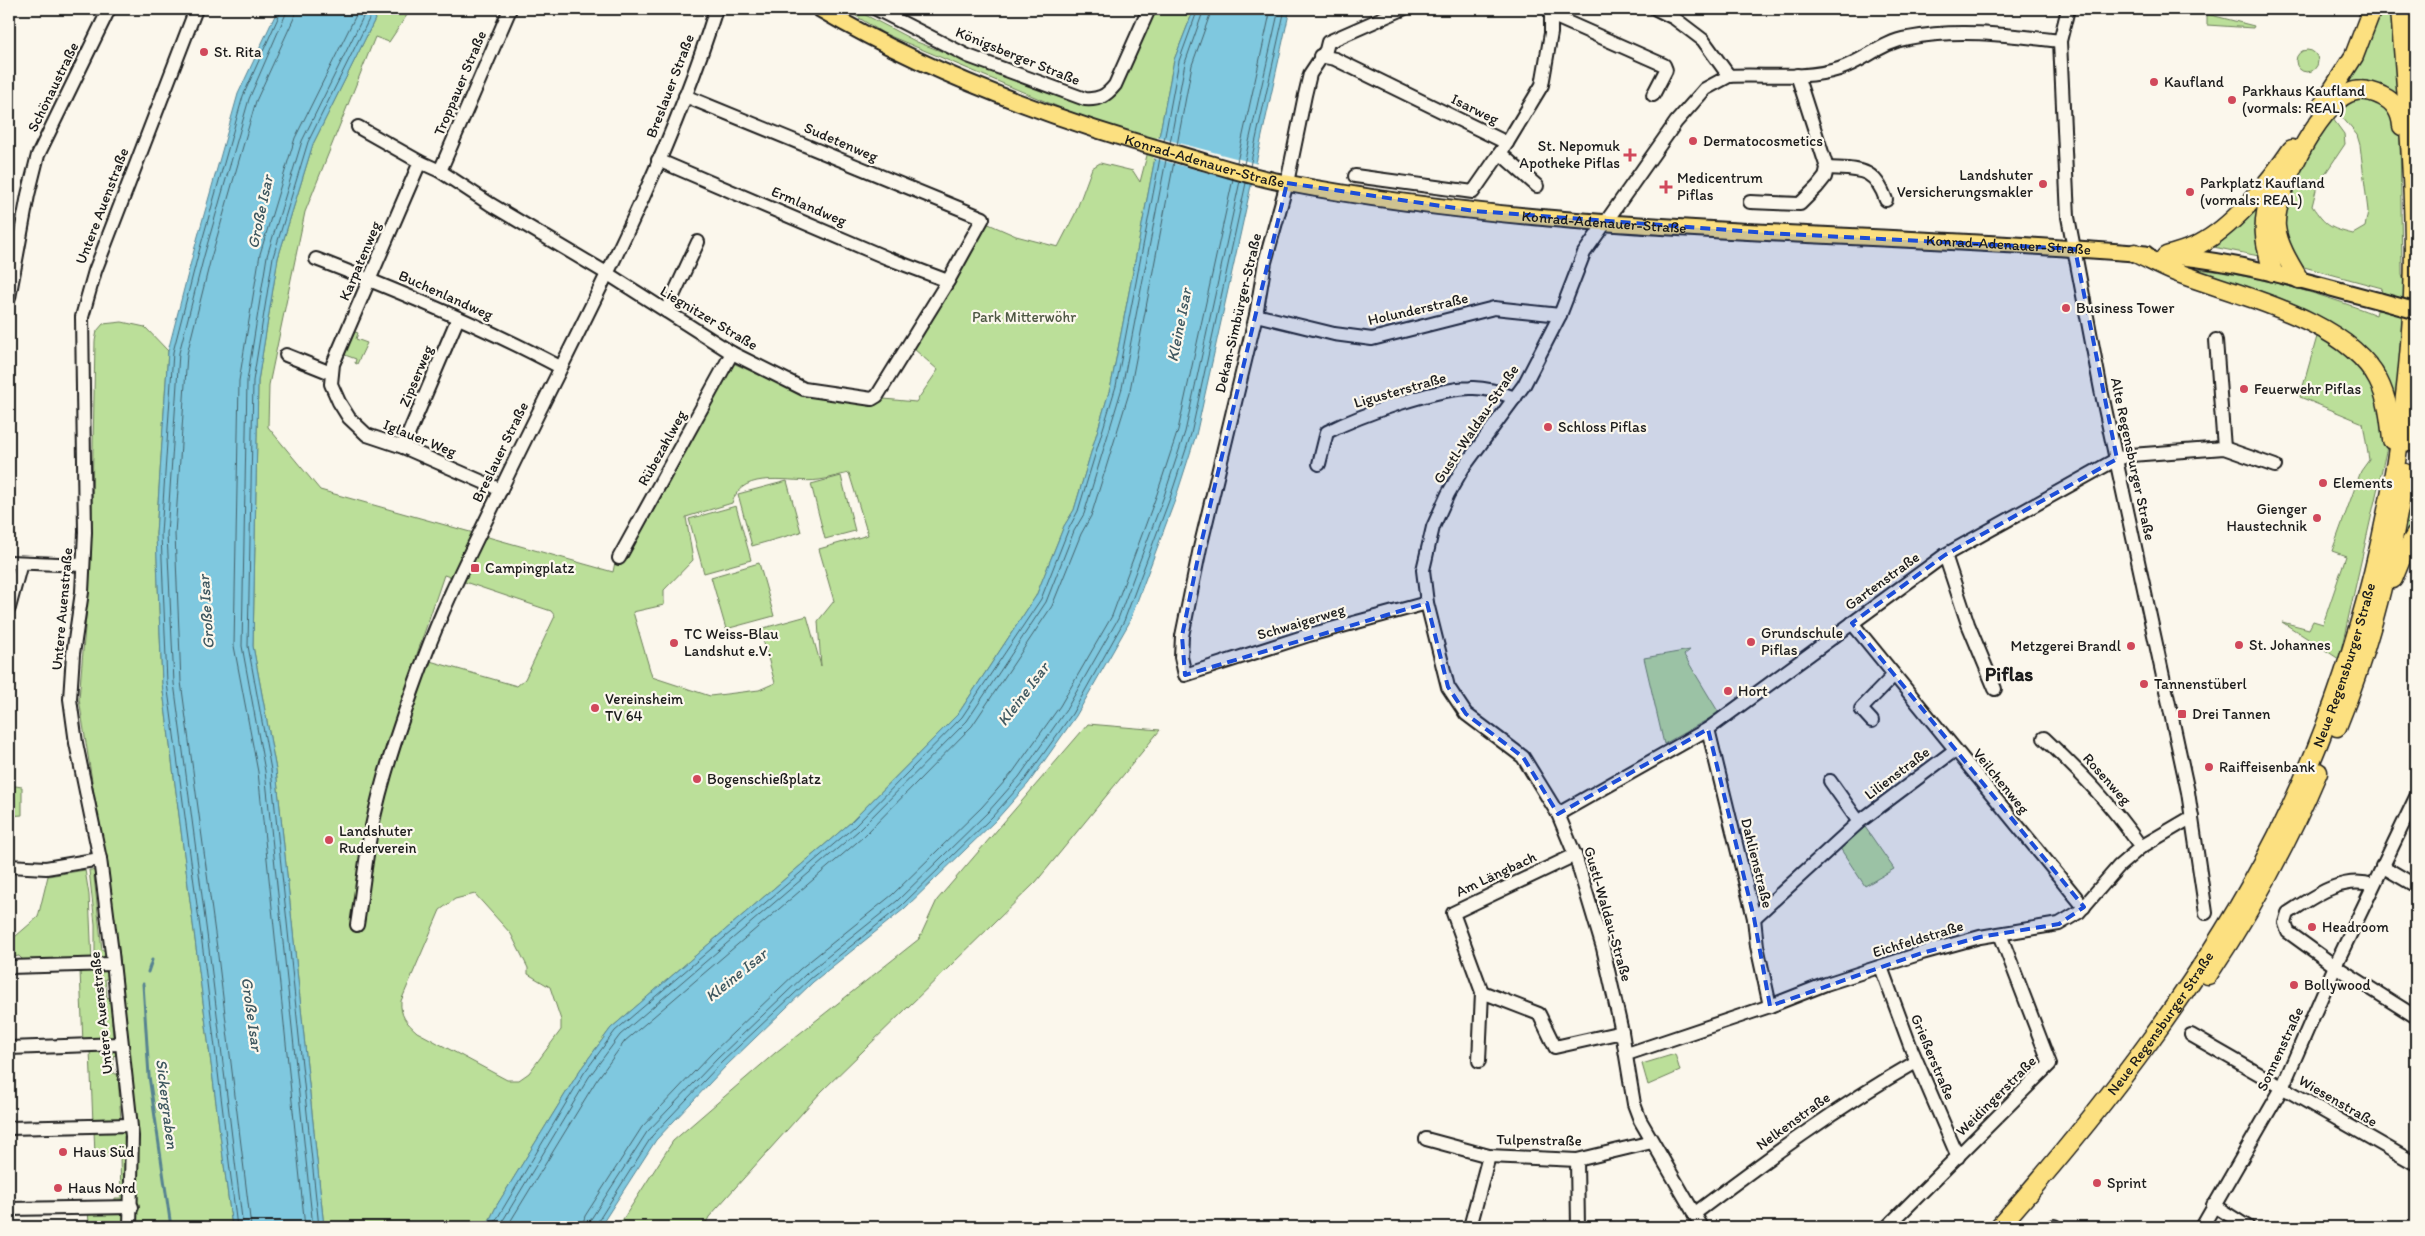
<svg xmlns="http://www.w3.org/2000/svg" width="2425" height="1236" font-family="Itim,sans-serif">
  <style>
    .green { fill: #bbdf99; stroke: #6c7e5a; fill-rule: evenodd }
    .water { fill: #7fc8df; stroke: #578391 }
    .pier { fill: #fbf7ec }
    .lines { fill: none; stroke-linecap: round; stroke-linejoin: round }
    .shore { stroke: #44616a; stroke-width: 1 }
    .stream { stroke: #578391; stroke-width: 3 }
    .minor-casing { stroke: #1c1c1c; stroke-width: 16 }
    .major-casing { stroke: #1c1c1c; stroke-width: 19 }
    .highway-casing { stroke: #1c1c1c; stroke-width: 21 }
    .minor { stroke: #fbf7ec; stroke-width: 12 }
    .major { stroke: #fce080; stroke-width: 15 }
    .highway { stroke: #fce080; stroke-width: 18 }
    .major-bridge-casing { stroke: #1c1c1c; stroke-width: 19; stroke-linecap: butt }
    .major-bridge { stroke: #fce080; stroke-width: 15 }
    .marked { fill: #1d4ed8; fill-opacity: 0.2; stroke: #1d4ed8; stroke-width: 4; stroke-dasharray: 10 6; stroke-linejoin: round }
    .poi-dot { fill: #d1495b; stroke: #fbf7ec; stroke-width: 2 }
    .labels { text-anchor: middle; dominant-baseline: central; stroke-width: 4.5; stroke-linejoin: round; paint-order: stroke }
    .poi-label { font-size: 15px; fill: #1c1c1c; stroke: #fbf7ec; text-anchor: start }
    .street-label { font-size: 15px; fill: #1c1c1c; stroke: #fbf7ec }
    .park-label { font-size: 15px; fill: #4c5642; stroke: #fbf7ec }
    .water-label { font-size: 16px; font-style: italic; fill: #3f5860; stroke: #fbf7ec }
    .district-label { font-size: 20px; font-weight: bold; fill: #1c1c1c; stroke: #fbf7ec }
  </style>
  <rect width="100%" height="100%" fill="#fbf7ec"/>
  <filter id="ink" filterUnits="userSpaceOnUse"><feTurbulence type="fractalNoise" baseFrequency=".02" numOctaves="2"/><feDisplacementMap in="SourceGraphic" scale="10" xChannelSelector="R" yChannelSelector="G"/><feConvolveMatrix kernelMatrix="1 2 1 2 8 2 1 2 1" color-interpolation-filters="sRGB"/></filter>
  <g filter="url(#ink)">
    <g class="green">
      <path d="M380,9h31l-22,33 -14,-5 -70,175 -36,173 -1,42 52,63 293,82 3,-15 117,-194 70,32 71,11 10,-7 32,3 22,-32 -24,-21 70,-127 32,14 42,11 17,-33 17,-46 8,-5 33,8 7,11 11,-42 -26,-5 -242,-102 -38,-24h9l63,33 150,57 40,-5 43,-85h44l-20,51 -63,325 -37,125 -10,16 -28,70 -78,118 -108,109 -239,205 -31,42 -83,135 -11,22h-162l-48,-457 -23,-124 5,-265 20,-123 35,-114zM849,473l19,62 -49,14 15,52 -16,20 3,45 -14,-50 -47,13 15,54 -16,7 -49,6 -58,-19 -19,-65 31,-7v-15l29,-30 -7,-43 46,-14c10,-36 61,-19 87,-23 10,-1 20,-5 30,-7zM444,575l107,36 4,5 -30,63 -8,7 -101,-29zM475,894l36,40 17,34v6l22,13 11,33v10l-32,43 -10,7h-12l-90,-48c-11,-10 -17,-16 -16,-31l39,-91 15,-11z"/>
      <path d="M2378,9h18l8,97 -66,-16z"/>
      <path d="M2207,14l47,12 -1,2 -46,-3z"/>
      <circle cx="2307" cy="61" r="11"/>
      <path d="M2374,98l19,12 7,22 2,143 5,16 -11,132 -40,-78 -168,-77c59,5 133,25 188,47l6,-27 -78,-21 -10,-11 -13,-34 2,-21 44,-83 6,1 11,15 1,10 -28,42 -5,20c14,20 17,22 41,28l12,-7 3,-16 -8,-66 -3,-10 -20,-24 9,-12z"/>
      <path d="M2266,194l-2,63 -56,-11z"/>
      <path d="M122,322l23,5 23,24 -12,183 6,149 70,544h-97l-15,-270 -41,-258 12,-143 4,-215 2,-10 6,-7z"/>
      <path d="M352,331l6,2 -2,6 11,4 -10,21 -2,-1 1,-4 -11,-4 -4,9 -3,-1z"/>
      <path d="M2318,333l28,17 31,42 10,55 -48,212 -57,-37 27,7 4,-8 10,3 23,-68 -14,-5 29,-80 8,-11 -6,-37 -63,-26z"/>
      <path d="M2416,443v84l-20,27z"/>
      <path d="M841,476l14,55 -30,8 -14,-55z"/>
      <path d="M787,481l14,51 -49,14 -14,-52z"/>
      <path d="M736,506l15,54 -47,13 -15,-54z"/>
      <path d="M759,563l15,53 -48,13 -15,-52z"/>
      <path d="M1690,650l-6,5 35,58 -55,31 -20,-86z"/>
      <path d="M1088,724l72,6 -124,152 -215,210 -112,125 -5,10h-86l55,-86 102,-88 144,-114 18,-39z"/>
      <path d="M9,785l13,2v28l-13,1z"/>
      <path d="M1865,827l29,42 -29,17 -25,-38z"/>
      <path d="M85,870l4,25 3,67 -65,2 -8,-8 -6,1 -4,6v-21l29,-25 10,-41z"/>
      <path d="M89,870h4l4,6h-3l8,74h3v8l-10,4v-38z"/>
      <path d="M107,969l1,10h-3l2,19 3,-1 3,41 -1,2 -29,4 -3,-74z"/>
      <path d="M90,1050h25l1,5 -3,1 1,18h4l3,48 -28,2z"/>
      <path d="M1675,1054l5,17 -32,14 -6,-21z"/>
      <path d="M94,1130l31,1 2,5h-3l1,19h3l-1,43 -4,4 -8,1v-5h6l-1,-42 -25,1z"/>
      <path d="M88,1210l36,1 2,8 -3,1 -1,7h-24l-1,-4 -8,1z"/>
    </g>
    <g class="water">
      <path d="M278,9h102l-67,135 -35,114 -20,123 -5,265 23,124 48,457h-92l-70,-544 -6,-149 12,-183 25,-97 45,-160z"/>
      <path d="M1194,9h96l-94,426 -21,65 -46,123 -53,93 -48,68 -32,36 -92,89 -91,73 -87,84 -70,74 -56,87h-114l11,-22 83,-135 31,-42 239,-205 108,-109 78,-118 28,-70 10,-16 37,-125 63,-325z"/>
    </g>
    <path class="pier" d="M1157,137l101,27 -4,21 -101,-27z"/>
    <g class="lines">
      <g class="shore">
        <path d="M1164,141l15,-80 19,-52"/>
        <path d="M1170,143l15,-80 19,-54"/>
        <path d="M1177,145l15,-80 20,-56"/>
        <path d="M1237,162l34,-153"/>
        <path d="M1244,164l35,-155"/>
        <path d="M1250,166l35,-157"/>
        <path d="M237,1227l-34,-277 -36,-267 -6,-149 12,-182 25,-97 45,-159 39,-87"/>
        <path d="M243,1227l-34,-278 -35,-266 -7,-149 12,-181 25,-97 45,-157 39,-90"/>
        <path d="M251,1227l-34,-279 -36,-266 -6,-148 12,-180 24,-96 45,-157 38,-83 2,-9"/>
        <path d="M305,1227l-47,-455 -24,-126 5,-265 21,-127 35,-116 64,-129"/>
        <path d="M313,1227l-48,-456 -23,-125 5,-265 20,-125 35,-115 65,-132"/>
        <path d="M319,1227l-48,-457 -23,-124 5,-265 20,-124 35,-115 66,-133"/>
        <path d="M492,1227l92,-154 31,-42 239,-204 108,-110 79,-118 28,-71 9,-17 38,-125 44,-228"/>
        <path d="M499,1227l90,-150 31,-42 238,-204 109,-110 79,-119 28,-71 10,-17 38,-126 44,-228"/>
        <path d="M507,1227l89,-146 29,-40 238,-204 109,-111 80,-120 29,-72 10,-18 39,-126 44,-228"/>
        <path d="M582,1227l3,-11 57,-89 70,-74 88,-84 92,-74 90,-88 31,-35 47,-66 52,-90 45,-122 21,-64 55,-251"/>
        <path d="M590,1227l1,-8 56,-87 71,-74 88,-84 91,-73 91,-89 31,-35 47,-67 52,-91 46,-123 21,-64 55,-251"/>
        <path d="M596,1227l1,-4 55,-87 70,-74 88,-83 91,-73 91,-89 32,-36 48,-67 52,-93 46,-123 21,-64 55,-251"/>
      </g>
      <g class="stream">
        <path d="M148,972l4,-12"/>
        <path d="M143,984l6,92 22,151"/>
      </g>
      <g class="minor-casing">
        <g id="minor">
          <path d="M876,9l92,47 117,43c14,1 21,-3 30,-14l34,-76"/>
          <path d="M1403,9l-75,33 -2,8 -16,24 -5,21 -18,88 -22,79 -9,53 -56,233 -18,88 -1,21 4,18 124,-40 118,-32"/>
          <path d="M1656,9l18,9 29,22 26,36c36,-2 75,4 110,-7 25,-8 43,-27 69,-31 50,-10 101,-3 152,3"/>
          <path d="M2068,9l-8,32 8,176 33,173 87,402 18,121"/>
          <path d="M1551,15l113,50 2,5 -13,25"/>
          <path d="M1320,56l15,3 172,84 -34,49 -118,-16"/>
          <path d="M358,127l62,35 20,9 50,33 118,70 124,79 72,36 68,10 5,-3 71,-115 35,-63 -298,-122"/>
          <path d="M1507,143l35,-58 9,-52v-24"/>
          <path d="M1500,153l37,33"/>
          <path d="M658,160l229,98 61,23"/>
          <path d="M420,162l-87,202 -2,20 8,18 10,16 18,17 36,12 98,43"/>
          <path d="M1827,168c32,2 47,-2 59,32"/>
          <path d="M440,171l70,-162"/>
          <path d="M1750,202l50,2 17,-17 8,-10 2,-9 -30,-93"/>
          <path d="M316,259c83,32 165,66 244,108"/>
          <path d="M9,298l19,-103 10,-40 71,-146"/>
          <path d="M666,311l32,-69"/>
          <path d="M1256,315l78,19 38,5 122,-31 66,7"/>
          <path d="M2216,340l8,108"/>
          <path d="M286,355l45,18"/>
          <path d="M403,447l55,-129"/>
          <path d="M1319,464l8,-32c34,-17 106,-43 143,-44 16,-1 31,5 45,10"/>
          <path d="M1945,555l23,69 27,65"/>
          <path d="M619,558l113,-205"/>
          <path d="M9,562l74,3"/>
          <path d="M9,608l12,-45"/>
          <path d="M1852,623l232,284"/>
          <path d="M1872,721l-11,-12 33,-34"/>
          <path d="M1708,729l46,189 3,28 13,60"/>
          <path d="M2044,738c39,37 66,65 97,109"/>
          <path d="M1830,781l29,41"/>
          <path d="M1558,814l150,-85 237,-174 172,-96 14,-4 93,-7 51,18"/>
          <path d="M9,866l37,2 54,-9"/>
          <path d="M2382,866l34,20"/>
          <path d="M2373,885c-31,-10 -60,12 -85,28l-3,10 3,9 47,34 81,51"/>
          <path d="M1754,918l105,-96 96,-72"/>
          <path d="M357,925c5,-31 8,-63 14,-94 12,-59 33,-118 54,-175 21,-57 50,-112 76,-167 76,-158 163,-313 215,-480"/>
          <path d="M9,967l103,-3"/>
          <path d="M1881,967l30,81 47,109"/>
          <path d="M1482,992l-29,-79 122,-58"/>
          <path d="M2191,1035l225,129"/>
          <path d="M9,1048l111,-4"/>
          <path d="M1627,1054l143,-48 56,-22 96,-31 58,-16 79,-13 20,-12 40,-46 22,-19 51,-30"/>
          <path d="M1479,1061l3,-69 57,22 16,33 67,-15"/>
          <path d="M9,1128l121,-3"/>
          <path d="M1426,1139l63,17 88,4 75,-18"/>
          <path d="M1577,1160l1,67"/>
          <path d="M2213,1205l35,22"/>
          <path d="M9,1209l123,-2"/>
          <path d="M1694,1214c73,-55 143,-107 222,-152"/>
          <path d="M2054,1226l2,1"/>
          <path d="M130,1227l2,-91 -20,-183 -12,-94 -24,-116 -6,-44 3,-45 9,-62 3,-60 -3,-215 13,-46 101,-262"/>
          <path d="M1470,1227l19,-71"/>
          <path d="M1702,1227l-62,-107 -6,-16 -12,-72 -19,-84 -28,-93 -17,-41 -35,-57 -57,-43 -18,-27 -21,-84 -4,-33 10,-43 15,-33 15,-26 61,-83 36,-70 24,-62 92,-131 29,-33 24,-13"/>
          <path d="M1887,1227l163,-163 -50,-130"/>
          <path d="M2202,1227l80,-139 53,-122 81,-169"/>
        </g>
      </g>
      <g class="major-casing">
        <g id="major">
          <path id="s1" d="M820,9c112,66 235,111 361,146 35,10 70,22 105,28 284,54 573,47 860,71"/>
          <path d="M2171,256c72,6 140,27 209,45"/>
        </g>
      </g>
      <g class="highway-casing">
        <g id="highway">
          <path d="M2413,9l3,48"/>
          <path d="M2322,106l32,-50 18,-47"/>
          <path d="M2271,195c-11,28 -6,50 2,77"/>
          <path d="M2135,253c13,6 26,13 38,18 61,24 173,47 205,109 10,19 12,40 14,60"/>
          <path d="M2166,256c13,-4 27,-7 39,-15 32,-19 66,-61 87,-92"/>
          <path d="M2299,279c-9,-15 -21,-34 -23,-52 -3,-33 43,-122 73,-134 11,-5 23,-2 33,3 13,6 19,16 20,30"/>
          <path d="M2410,442l6,-41"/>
          <path d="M2393,579l9,-22 14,-23"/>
          <path d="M2337,727c34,-83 54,-165 68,-254"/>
          <path d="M2208,975c43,-64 80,-132 110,-203"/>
          <path id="s2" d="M1999,1227c105,-119 206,-249 278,-391 83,-167 128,-355 136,-541 4,-95 -6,-191 -13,-286"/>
        </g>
      </g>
      <use href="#minor" class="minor"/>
      <use href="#major" class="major"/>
      <use href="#highway" class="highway"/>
      <g class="major-bridge-casing">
        <path id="major-bridge" d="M2380,301l36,10"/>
      </g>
      <use href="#major-bridge" class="major-bridge"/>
    </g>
  </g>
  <path class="marked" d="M1287,183l188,28 293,22 307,16 42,210 -172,96 -93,68 232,284 -25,17 -79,13 -58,16 -152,53 -16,-88 -46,-189 -150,85 -35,-57 -57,-43 -18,-27 -21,-84 -242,72 -3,-39 18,-88z"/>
  <g class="poi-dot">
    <circle cx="204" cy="52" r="5"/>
    <circle cx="2154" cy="82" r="5"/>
    <circle cx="2232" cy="100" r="5"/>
    <circle cx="1693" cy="141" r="5"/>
    <path d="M1627.5 147.5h5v5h5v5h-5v5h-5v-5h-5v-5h5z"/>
    <circle cx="2043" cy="184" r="5"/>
    <path d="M1663.5 179.5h5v5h5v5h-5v5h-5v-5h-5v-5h5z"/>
    <circle cx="2190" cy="192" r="5"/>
    <circle cx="2066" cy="308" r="5"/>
    <circle cx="2244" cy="389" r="5"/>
    <circle cx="1548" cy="427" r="5"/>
    <circle cx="2323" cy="483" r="5"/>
    <circle cx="2317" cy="518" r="5"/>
    <rect x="470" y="563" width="10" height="10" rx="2.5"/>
    <circle cx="1751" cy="642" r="5"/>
    <circle cx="674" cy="643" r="5"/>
    <circle cx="2239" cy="645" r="5"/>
    <circle cx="2131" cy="646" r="5"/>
    <circle cx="2144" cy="684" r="5"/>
    <circle cx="1728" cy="691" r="5"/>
    <circle cx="595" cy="708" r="5"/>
    <rect x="2177" y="709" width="10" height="10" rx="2.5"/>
    <circle cx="2209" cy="767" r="5"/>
    <circle cx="697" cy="779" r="5"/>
    <circle cx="329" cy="840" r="5"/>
    <circle cx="2312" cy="927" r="5"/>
    <circle cx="2294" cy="985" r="5"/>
    <circle cx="63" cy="1152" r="5"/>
    <circle cx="2097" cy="1183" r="5"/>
    <circle cx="58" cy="1188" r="5"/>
  </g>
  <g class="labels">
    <g class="poi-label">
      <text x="214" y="52">St. Rita</text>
      <text x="2164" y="82">Kaufland</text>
      <text x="2242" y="91">Parkhaus Kaufland<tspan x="2242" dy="17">(vormals: REAL)</tspan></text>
      <text x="1703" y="141">Dermatocosmetics</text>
      <text x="1620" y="146" text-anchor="end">St. Nepomuk<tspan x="1620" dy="17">Apotheke Piflas</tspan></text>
      <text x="2033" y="175" text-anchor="end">Landshuter<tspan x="2033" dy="17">Versicherungsmakler</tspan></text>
      <text x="1677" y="178">Medicentrum<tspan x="1677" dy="17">Piflas</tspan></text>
      <text x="2200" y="183">Parkplatz Kaufland<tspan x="2200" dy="17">(vormals: REAL)</tspan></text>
      <text x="2076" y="308">Business Tower</text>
      <text x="2254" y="389">Feuerwehr Piflas</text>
      <text x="1558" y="427">Schloss Piflas</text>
      <text x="2333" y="483">Elements</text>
      <text x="2307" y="509" text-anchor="end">Gienger<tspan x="2307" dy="17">Haustechnik</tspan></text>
      <text x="485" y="568">Campingplatz</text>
      <text x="1761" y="633">Grundschule<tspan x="1761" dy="17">Piflas</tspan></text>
      <text x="684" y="634">TC Weiss-Blau<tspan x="684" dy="17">Landshut e.V.</tspan></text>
      <text x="2249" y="645">St. Johannes</text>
      <text x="2121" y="646" text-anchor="end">Metzgerei Brandl</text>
      <text x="2154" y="684">Tannenstüberl</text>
      <text x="1738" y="691">Hort</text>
      <text x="605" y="699">Vereinsheim<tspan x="605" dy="17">TV 64</tspan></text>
      <text x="2192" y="714">Drei Tannen</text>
      <text x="2219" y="767">Raiffeisenbank</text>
      <text x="707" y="779">Bogenschießplatz</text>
      <text x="339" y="831">Landshuter<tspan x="339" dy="17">Ruderverein</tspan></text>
      <text x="2322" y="927">Headroom</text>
      <text x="2304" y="985">Bollywood</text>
      <text x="73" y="1152">Haus Süd</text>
      <text x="2107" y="1183">Sprint</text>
      <text x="68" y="1188">Haus Nord</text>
    </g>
    <g class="street-label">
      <text transform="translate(1018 56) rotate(22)">Königsberger Straße</text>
      <text transform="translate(460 83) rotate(-67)">Troppauer Straße</text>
      <text transform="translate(670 86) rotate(-69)">Breslauer Straße</text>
      <text transform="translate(53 87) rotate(-64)">Schönaustraße</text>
      <text transform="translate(1475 109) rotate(26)">Isarweg</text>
      <text transform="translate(841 142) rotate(23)">Sudetenweg</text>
      <text stroke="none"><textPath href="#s1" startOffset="415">Konrad-Adenauer-Straße</textPath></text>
      <text transform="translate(102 206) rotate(-69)">Untere Auenstraße</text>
      <text transform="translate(809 206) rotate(23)">Ermlandweg</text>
      <text stroke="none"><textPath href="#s1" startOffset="820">Konrad-Adenauer-Straße</textPath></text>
      <text stroke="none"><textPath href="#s1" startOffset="1225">Konrad-Adenauer-Straße</textPath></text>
      <text transform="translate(360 261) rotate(-67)">Karpatenweg</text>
      <text transform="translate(446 295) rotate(24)">Buchenlandweg</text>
      <text transform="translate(1418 309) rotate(-13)">Holunderstraße</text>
      <text transform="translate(1238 313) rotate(-77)">Dekan-Simbürger-Straße</text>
      <text transform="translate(709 318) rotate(31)">Liegnitzer Straße</text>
      <text transform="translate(416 376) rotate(-67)">Zipserweg</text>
      <text transform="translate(1400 390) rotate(-16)">Ligusterstraße</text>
      <text transform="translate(1476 424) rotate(-56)">Gustl-Waldau-Straße</text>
      <text transform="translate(420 438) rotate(22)">Iglauer Weg</text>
      <text transform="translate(662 448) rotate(-61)">Rübezahlweg</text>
      <text transform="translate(500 452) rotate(-64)">Breslauer Straße</text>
      <text transform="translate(2133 459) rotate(78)">Alte Regensburger Straße</text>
      <text transform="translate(1882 581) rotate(-36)">Gartenstraße</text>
      <text transform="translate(62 609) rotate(-85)">Untere Auenstraße</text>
      <text transform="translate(1301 622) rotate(-17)">Schwaigerweg</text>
      <text stroke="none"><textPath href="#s2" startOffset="665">Neue Regensburger Straße</textPath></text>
      <text transform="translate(1897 773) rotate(-37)">Lilienstraße</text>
      <text transform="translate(2107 779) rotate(48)">Rosenweg</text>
      <text transform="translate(2001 781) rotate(51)">Veilchenweg</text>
      <text transform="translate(1757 863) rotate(76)">Dahlienstraße</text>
      <text transform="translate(1496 874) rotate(-25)">Am Längbach</text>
      <text transform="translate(1608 914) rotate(74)">Gustl-Waldau-Straße</text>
      <text transform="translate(1918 939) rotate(-17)">Eichfeldstraße</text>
      <text transform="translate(101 1013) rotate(-96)">Untere Auenstraße</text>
      <text stroke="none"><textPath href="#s2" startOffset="260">Neue Regensburger Straße</textPath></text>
      <text transform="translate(2280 1049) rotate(-65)">Sonnenstraße</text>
      <text transform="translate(1933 1057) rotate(67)">Grießerstraße</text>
      <text transform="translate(1996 1096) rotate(-45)">Weidingerstraße</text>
      <text transform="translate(2338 1101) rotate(30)">Wiesenstraße</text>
      <text transform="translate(1793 1121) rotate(-36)">Nelkenstraße</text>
      <text transform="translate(1539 1140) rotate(1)">Tulpenstraße</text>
    </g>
    <g class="park-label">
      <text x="1024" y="317">Park Mitterwöhr</text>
    </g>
    <g class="water-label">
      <text transform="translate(260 212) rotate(-78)">Große Isar</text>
      <text transform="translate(1179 325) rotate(-79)">Kleine Isar</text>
      <text transform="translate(206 612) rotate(-94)">Große Isar</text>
      <text transform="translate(1023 694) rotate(-53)">Kleine Isar</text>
      <text transform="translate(736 975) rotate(-39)">Kleine Isar</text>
      <text transform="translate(252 1014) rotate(82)">Große Isar</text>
      <text transform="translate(167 1104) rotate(83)">Sickergraben</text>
    </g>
    <g class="district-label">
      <text x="2009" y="674">Piflas</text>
    </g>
  </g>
  <rect width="2425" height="1236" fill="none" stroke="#fbf7ec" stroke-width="30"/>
  <rect x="15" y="15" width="2395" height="1206" fill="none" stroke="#1c1c1c" stroke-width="2" filter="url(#ink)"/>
</svg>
